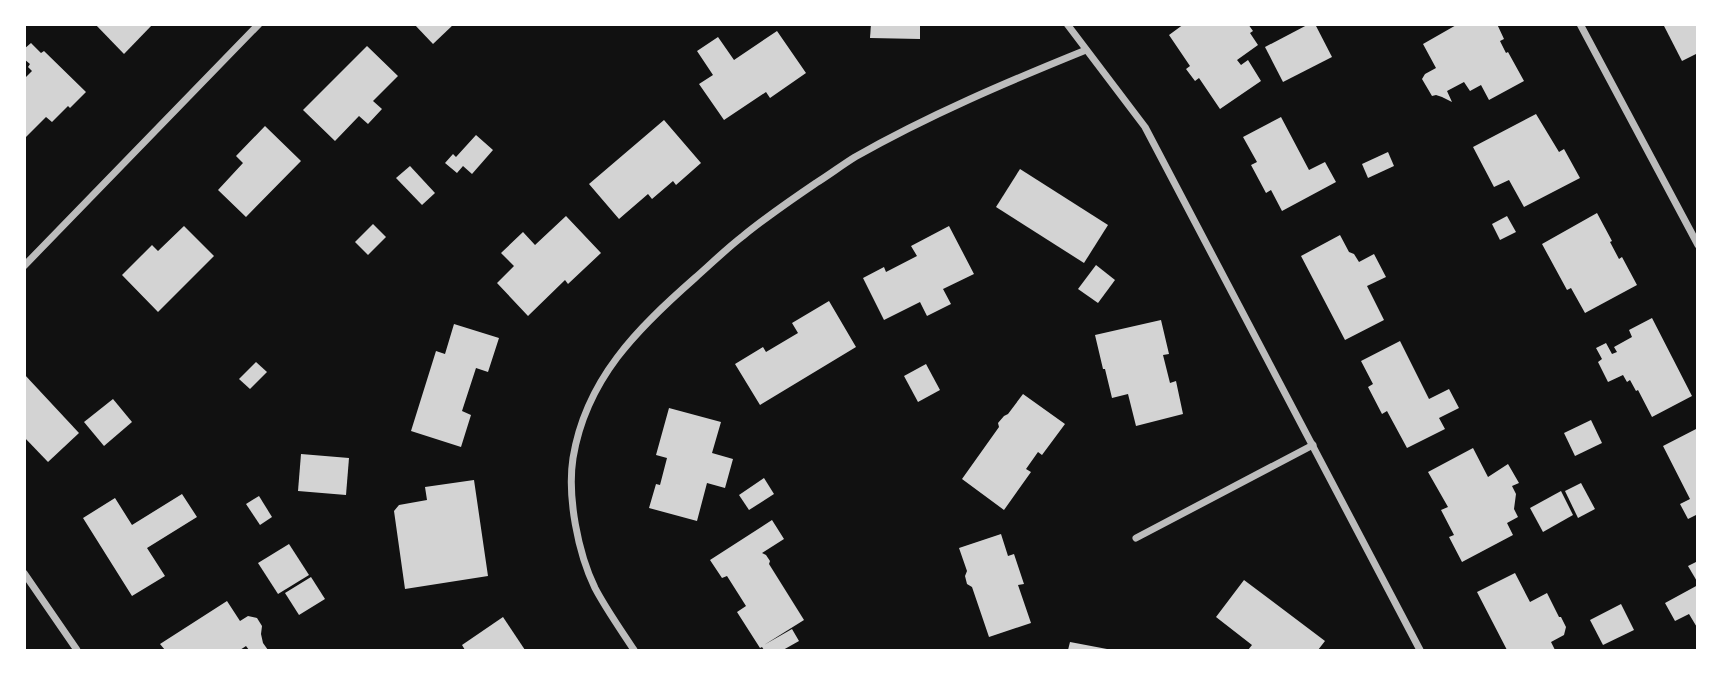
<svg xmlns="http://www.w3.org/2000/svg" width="1722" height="675" font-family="Overpass,sans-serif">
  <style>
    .building { fill: #d3d3d3 }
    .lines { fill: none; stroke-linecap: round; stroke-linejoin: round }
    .minor { stroke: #bcbcbc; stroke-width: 7 }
  </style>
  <rect width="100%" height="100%" fill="#111"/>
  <g class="building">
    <path d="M95,24h58l-29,30z"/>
    <path d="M414,24h40l-21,20z"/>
    <path d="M871,24h49v15l-50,-1z"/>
    <path d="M1184,24h29l1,2 3,-2h31l5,7 -3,2 8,12 -21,15 4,5 7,-5 13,21 -41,28 -21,-31 -4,3 -9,-12 4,-3 -21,-31z"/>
    <path d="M1309,24h6l17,33 -49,25 -18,-35z"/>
    <path d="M1458,24h39l7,15 -4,2 6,12 2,-1 16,29 -35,19 -8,-15 -11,6 -6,-9 -17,9 5,11 -10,-5 -6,-2 -4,1 -10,-17 3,-5 11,-6 -13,-24z"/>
    <path d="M1663,24h35v29l-16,8z"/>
    <path d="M777,31l29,42 -36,25 -4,-6 -42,28 -25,-36 14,-9 -16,-24 21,-14 16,23z"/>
    <path d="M31,43l10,10 3,-2 42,41 -16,16 -2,-2 -16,16 -6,-5 -22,22v-60l8,-8 -4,-4 2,-3 -6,-5v-10z"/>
    <path d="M367,46l31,30 -25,25 9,8 -14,15 -9,-8 -24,25 -32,-31z"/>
    <path d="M1536,114l23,38 5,-3 16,29 -56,29 -15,-27 -15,7 -21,-40z"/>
    <path d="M1281,117l28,53 16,-8 11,20 -54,29 -11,-21 -5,3 -15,-28 6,-3 -14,-25z"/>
    <path d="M664,120l37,43 -25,22 -3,-4 -21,18 -4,-5 -29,25 -30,-35z"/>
    <path d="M265,126l36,35 -55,56 -28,-27 25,-27 -7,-7z"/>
    <path d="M476,135l17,15 -21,24 -9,-8 -6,7 -12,-10 8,-9 3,3z"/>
    <path d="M1388,152l6,14 -26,12 -6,-14z"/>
    <path d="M410,166l25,27 -13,12 -26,-27z"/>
    <path d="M1020,169l88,56 -24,38 -88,-56z"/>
    <path d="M1597,213l15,28 -2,1 9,17 3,-2 15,28 -52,28 -14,-25 -4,2 -25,-46z"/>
    <path d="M566,216l35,37 -33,31 -3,-4 -37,36 -31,-33 17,-17 -13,-13 22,-21 12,13z"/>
    <path d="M1507,216l9,16 -16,8 -8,-16z"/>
    <path d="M373,224l13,13 -18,18 -13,-13z"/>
    <path d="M184,226l30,30 -56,56 -36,-37 30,-30 6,6z"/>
    <path d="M949,226l25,48 -31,15 8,15 -24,12 -7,-14 -36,18 -21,-42 21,-11 2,5 31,-16 -6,-10z"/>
    <path d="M1340,235l9,17 5,2 5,8 15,-8 12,23 -19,9 17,34 -39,20 -44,-84z"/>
    <path d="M1096,265l19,15 -17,23 -20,-14z"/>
    <path d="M829,301l27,46 -96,58 -25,-41 28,-17 3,5 32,-19 -6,-10z"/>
    <path d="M1652,318l40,78 -40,21 -14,-27 -2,1 -6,-11 -3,2 -4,-7 -15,7 -10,-20 4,-3 -6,-11 10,-5 6,11 5,-2 -3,-5 18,-10 -3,-7z"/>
    <path d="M1161,320l8,34 -6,1 7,28 6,-2 7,33 -47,12 -8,-32 -16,4 -7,-29h-2l-8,-34z"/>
    <path d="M454,324l45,14 -11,34 -12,-4 -14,43 9,4 -10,32 -50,-16 25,-80 9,3z"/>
    <path d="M1400,341l29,58 20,-10 10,19 -20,10 6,11 -38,19 -20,-37 -5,3 -14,-27 5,-3 -12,-23z"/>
    <path d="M256,362l11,10 -17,17 -11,-10z"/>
    <path d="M926,364l14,26 -22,12 -14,-26z"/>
    <path d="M24,374l55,59 -31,29 -24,-25z"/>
    <path d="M1023,394l42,30 -23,31 -4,-3 -12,17 5,3 -27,38 -42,-31 37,-52 -1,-4 6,-7 4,-2z"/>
    <path d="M113,399l19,23 -28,24 -20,-24z"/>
    <path d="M669,408l52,14 -9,31 21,6 -8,29 -18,-5 -10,38 -48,-13 7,-24 4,1 7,-27 -11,-3z"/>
    <path d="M1591,420l11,23 -27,13 -11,-23z"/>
    <path d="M1698,428v86l-10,5 -8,-15 10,-5 -27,-53z"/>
    <path d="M1473,448l15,29 20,-13 11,19 -7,3 4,8 -2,15 4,8 -11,6 6,12 -51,27 -13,-25 5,-2 -13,-25 7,-3 -20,-35z"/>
    <path d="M301,454l48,4 -3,37 -48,-4z"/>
    <path d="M764,478l10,16 -25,16 -10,-15z"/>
    <path d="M474,480l14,96 -83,13 -11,-78 5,-6 28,-5 -2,-13z"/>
    <path d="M1581,483l14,26 -17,9 -13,-27z"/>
    <path d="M1561,491l12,24 -30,17 -13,-24z"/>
    <path d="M182,494l15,23 -50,31 18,28 -33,20 -49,-78 32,-20 17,27z"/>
    <path d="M259,496l13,21 -12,8 -14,-21z"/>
    <path d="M772,520l12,19 -22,14 4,2 4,6 -1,3 35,56 -40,25 28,-16 7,12 -16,9h-19l-2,-3 -2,1 -23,-36 9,-6 -19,-30 -5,2 -12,-18z"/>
    <path d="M1001,534l7,22 6,-2 10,30 -6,1 13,38 -42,14 -17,-50 -5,-3 -2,-8 2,-5 -8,-23z"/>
    <path d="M289,544l20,31 -31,19 -20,-31z"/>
    <path d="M1698,561v22l-10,-17z"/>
    <path d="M1515,573l15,29 17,-9 12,24h2l5,10 -2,8 -13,7 4,8h-48l-30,-58z"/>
    <path d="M311,577l14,22 -26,16 -14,-22z"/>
    <path d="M1244,580l81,61 -7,9h-70l4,-5 -36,-28z"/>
    <path d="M1698,585v44l-9,-15 -14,7 -10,-18z"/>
    <path d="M227,601l13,20 8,-5 9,2 5,8 -1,8 2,9 5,7h-19l-3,-4 -6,4h-75l-5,-6z"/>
    <path d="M1621,604l13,26 -31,15 -13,-25z"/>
    <path d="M503,617l22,33h-60l-3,-5z"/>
    <path d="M1070,642l37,7v1h-39z"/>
  </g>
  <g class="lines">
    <g class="minor">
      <path d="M1067,24l78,103 275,523"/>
      <path d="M1580,24l118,221"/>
      <path d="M24,266l235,-242"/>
      <path d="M1136,538l177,-93"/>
      <path d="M24,573l53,77"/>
      <path d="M634,650c-13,-20 -28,-41 -39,-62 -17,-35 -28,-91 -22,-130 13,-79 64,-129 122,-180 16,-14 31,-29 48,-42 23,-19 48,-36 73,-53 13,-8 26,-18 39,-26 74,-42 152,-75 231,-107"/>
    </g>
  </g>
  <rect width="1722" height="675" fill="none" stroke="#ffffff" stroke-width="52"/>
</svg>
